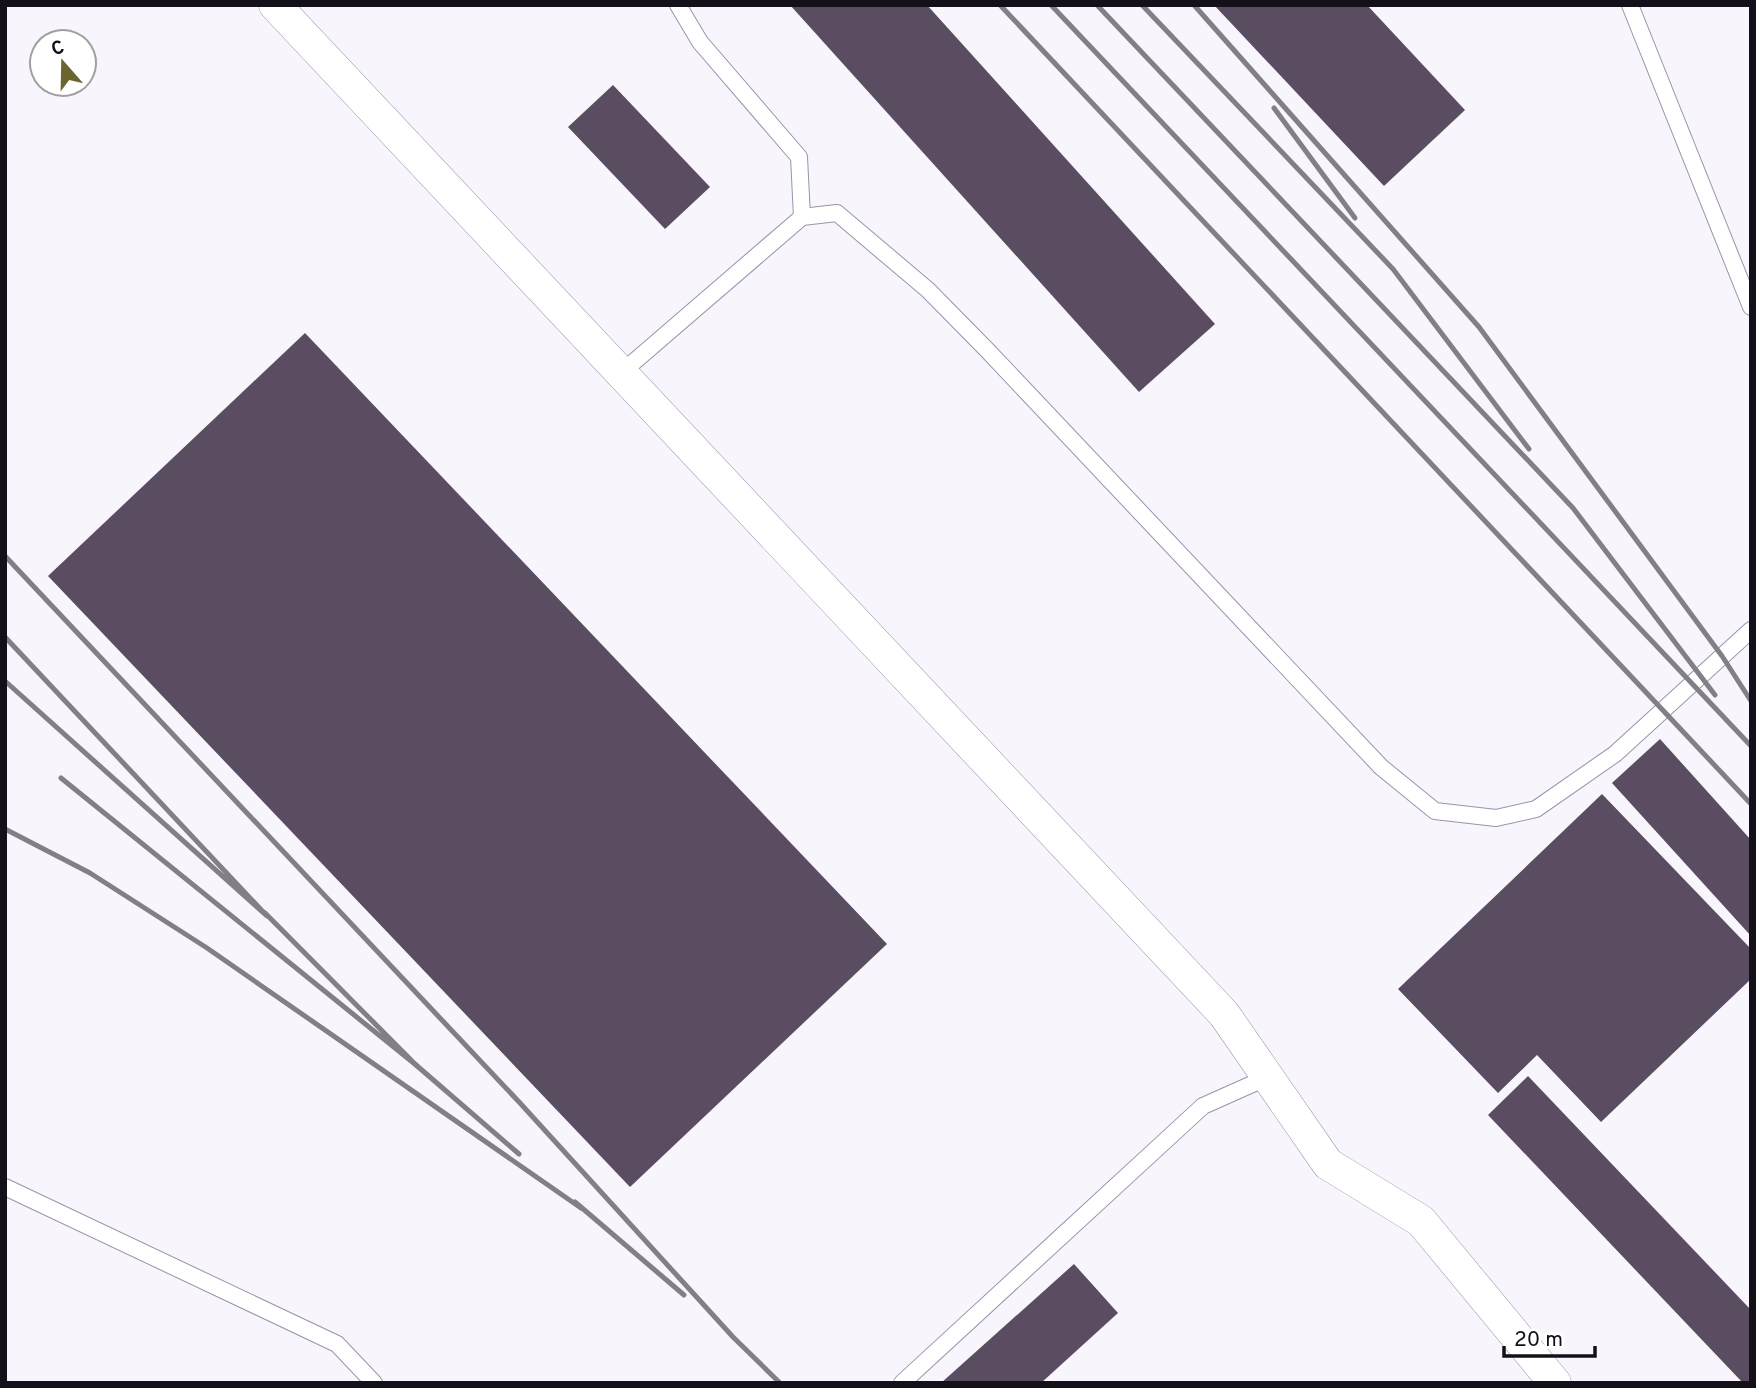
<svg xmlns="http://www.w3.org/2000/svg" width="1756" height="1388" font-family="Overpass,sans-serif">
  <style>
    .building { fill: #5a4c61 }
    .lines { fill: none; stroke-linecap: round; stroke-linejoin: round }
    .lane-casing { stroke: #9a93ac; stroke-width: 18 }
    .street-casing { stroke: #9a93ac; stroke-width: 33 }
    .lane { stroke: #fff; stroke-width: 16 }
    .street { stroke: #fff; stroke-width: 32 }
    .rail { stroke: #827f87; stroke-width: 5 }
  </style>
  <rect width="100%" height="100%" fill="#f8f6fc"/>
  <g class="building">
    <path d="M790,5h137l288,319 -76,68z"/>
    <path d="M1214,5h153l98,105 -81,76z"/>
    <path d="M613,85l97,102 -45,42 -97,-102z"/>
    <path d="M305,333l582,611 -257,243 -582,-611z"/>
    <path d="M1660,739l91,101v96l-139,-153z"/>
    <path d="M1602,794l149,155v30l-150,143 -64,-67 -39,38 -100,-104z"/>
    <path d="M1528,1076l223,234v73h-8l-255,-268z"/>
    <path d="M1074,1264l44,49 -77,70h-100z"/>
  </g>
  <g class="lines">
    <g class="lane-casing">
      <g id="lane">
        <path d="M678,5l22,37 99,115 3,60"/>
        <path d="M1630,5l121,302"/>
        <path d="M621,373l181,-156 35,-4 91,77 60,61 393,416 54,44 61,7 40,-9 79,-55 136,-124"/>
        <path d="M5,1187l332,157 37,39"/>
        <path d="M902,1383l301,-277 65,-29"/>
      </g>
    </g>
    <g class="street-casing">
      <path id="street" d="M275,5l949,1009 104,150 93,57 134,162"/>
    </g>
    <use href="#lane" class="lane"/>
    <use href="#street" class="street"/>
    <g class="rail">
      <path d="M1000,5l751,799"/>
      <path d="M1051,5l700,741"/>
      <path d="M1097,5l476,503 142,187"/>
      <path d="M1142,5l251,264 136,180"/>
      <path d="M1194,5l285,322 243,329 29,45"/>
      <path d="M1274,108l81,110"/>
      <path d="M5,556l515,547 213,234 47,46"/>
      <path d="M5,637l262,279 -262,-235"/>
      <path d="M61,778l355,287 -151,-152"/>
      <path d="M5,829l85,44 117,75 374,260"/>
      <path d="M416,1065l103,89"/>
      <path d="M575,1202l109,93"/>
    </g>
  </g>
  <rect width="1756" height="1388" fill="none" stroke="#131019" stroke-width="14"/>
  <g transform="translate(63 63) rotate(340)"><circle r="33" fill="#ffffff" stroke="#a19fa3" stroke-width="2"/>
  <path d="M0-5L12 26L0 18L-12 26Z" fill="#6c6431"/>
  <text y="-10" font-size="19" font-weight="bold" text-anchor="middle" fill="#131019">С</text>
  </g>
  <path d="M1504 1346v10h91v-10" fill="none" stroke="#131019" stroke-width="3.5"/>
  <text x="1514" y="1346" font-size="21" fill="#131019" stroke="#ffffff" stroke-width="5" paint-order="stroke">20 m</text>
</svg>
